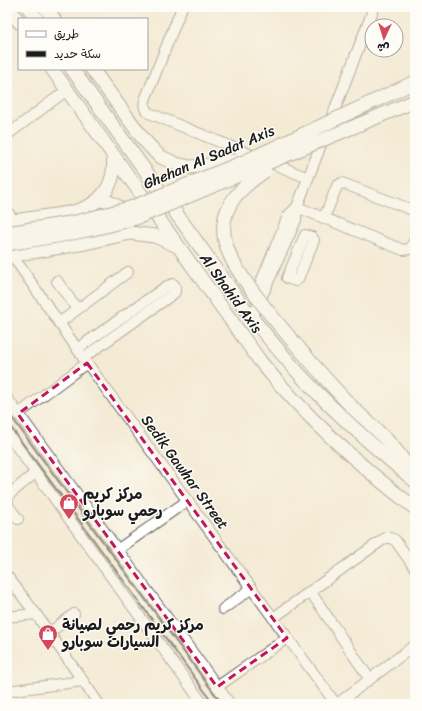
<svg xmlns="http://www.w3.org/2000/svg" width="422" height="711" font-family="Sriracha,'Playpen Sans Arabic',sans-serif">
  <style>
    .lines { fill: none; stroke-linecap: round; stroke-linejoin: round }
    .minor-casing { stroke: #68645d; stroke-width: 12 }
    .major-casing { stroke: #68645d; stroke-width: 15 }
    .minor { stroke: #fff; stroke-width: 10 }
    .major { stroke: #fff; stroke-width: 13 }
    .rail { stroke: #1c1c1c; stroke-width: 2 }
    .major-bridge-casing { stroke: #68645d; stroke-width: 15; stroke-linecap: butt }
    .major-bridge { stroke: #fff; stroke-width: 13 }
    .marked { fill: none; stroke: #c2185b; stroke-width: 3; stroke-dasharray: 8 5; stroke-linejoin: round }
    .labels { text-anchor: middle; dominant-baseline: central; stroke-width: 3; stroke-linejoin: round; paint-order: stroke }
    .street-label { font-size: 15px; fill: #1c1c1c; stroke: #fdfcf7 }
    .poi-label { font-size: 15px; font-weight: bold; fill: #1c1c1c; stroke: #fdfcf7; text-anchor: start }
  </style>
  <rect width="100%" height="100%" fill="#fdfcf7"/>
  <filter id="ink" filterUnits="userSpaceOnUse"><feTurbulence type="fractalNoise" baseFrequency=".025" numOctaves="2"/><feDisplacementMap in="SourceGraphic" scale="8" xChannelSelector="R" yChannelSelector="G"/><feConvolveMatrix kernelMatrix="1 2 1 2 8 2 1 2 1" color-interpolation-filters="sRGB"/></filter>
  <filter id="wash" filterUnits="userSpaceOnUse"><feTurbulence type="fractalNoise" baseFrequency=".012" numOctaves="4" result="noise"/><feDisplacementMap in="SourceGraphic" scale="16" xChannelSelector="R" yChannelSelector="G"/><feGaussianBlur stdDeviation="0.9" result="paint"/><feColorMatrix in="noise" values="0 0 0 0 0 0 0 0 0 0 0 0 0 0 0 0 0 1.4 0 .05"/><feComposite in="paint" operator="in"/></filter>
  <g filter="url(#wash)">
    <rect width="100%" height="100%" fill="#f4ebd6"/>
  </g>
  <g filter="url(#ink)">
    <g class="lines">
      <g class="minor-casing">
        <g id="minor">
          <path d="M182,7l-37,93c-1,6 -1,9 4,13l159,65"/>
          <path d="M7,135l60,-45"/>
          <path d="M297,207l106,43 7,-1 5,-9"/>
          <path d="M7,211l7,10"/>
          <path d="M324,218l13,-32 5,-3 73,28"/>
          <path d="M305,235l7,2 2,3 -16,39 -3,2 -8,-3z"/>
          <path d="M12,255l75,108 249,341"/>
          <path d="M57,281l20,28"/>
          <path d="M255,297l33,-81 9,-9"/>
          <path d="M252,318l44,-98 1,-13 75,-194 -1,-6"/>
          <path d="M59,323l69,-51"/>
          <path d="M77,349l90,-63 6,-2 2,2v6l-2,2 -90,64"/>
          <path d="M7,398l223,306"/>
          <path d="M18,414l69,-51"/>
          <path d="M7,433l196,271"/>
          <path d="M7,499l3,-5 25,-21"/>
          <path d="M7,501l2,6 9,12"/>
          <path d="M117,550l70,-49"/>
          <path d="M7,576l29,38 63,90"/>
          <path d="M310,591l59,87"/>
          <path d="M223,609l29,-21"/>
          <path d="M7,617l29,-3"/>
          <path d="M273,618l112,-80h5l5,2 20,28"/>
          <path d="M49,633l25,-19"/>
          <path d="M217,687l70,-49"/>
          <path d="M7,691l76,-10"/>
          <path d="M337,704l78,-59"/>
        </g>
      </g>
      <g class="major-casing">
        <g id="major">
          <path d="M8,7l11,15"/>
          <path d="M28,7l9,12"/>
          <path d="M45,7l9,12"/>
          <path d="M52,69l208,292c45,55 98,104 155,147"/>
          <path d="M72,69l176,244c18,22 36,44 55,65 35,37 73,71 112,103"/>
          <path d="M92,69l52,71 15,16 17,8 14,3 13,-1 27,-5h16"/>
          <path d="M99,200c13,1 22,7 28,18"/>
          <path d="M7,222l62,-9c31,-6 48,-27 44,-58"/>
          <path d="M7,256l78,-13 45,-10 25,3 20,9"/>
          <path d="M266,309c28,34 56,67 87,99 22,21 47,40 60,69"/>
        </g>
      </g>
      <use href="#minor" class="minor"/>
      <use href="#major" class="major"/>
      <g class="rail">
        <path d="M7,411l215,293"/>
        <path d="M7,422l207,282"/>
      </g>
      <g class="major-bridge-casing">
        <g id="major-bridge">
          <path d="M265,171c-11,8 -22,15 -30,26 -31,40 8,80 31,112"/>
          <path d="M7,233l69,-11 54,-14 116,-47 169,-79"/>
          <path d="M7,244c45,-7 89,-14 132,-27l276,-116"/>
        </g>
      </g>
      <use href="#major-bridge" class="major-bridge"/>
    </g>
  </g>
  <path d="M0 0H422V711H0ZM87,363l200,275 -70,49 -199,-273z" fill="#f4ebd6" fill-opacity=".55" fill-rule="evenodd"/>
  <path class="marked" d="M87,363l200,275 -70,49 -199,-273z"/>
  <defs>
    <g id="shop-pin" transform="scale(1)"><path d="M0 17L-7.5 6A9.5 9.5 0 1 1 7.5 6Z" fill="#d1495b" stroke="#fdfcf7"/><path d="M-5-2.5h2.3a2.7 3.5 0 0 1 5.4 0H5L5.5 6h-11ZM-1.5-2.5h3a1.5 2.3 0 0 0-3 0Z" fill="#fff"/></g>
  </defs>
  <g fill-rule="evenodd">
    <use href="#shop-pin" x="69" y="503"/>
    <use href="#shop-pin" x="48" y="634"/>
  </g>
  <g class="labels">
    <g class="street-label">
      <text transform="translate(209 157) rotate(-23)">Ghehan Al Sadat Axis</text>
      <text transform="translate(231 293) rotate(54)">Al Shahid Axis</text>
      <text transform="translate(185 472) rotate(54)">Sedik Gawhar Street</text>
    </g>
    <g class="poi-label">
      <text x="83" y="494">مركز كريم<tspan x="83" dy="17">رحمي سوبارو</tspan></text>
      <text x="62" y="625">مركز كريم رحمي لصيانة<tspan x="62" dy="17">السيارات سوبارو</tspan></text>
    </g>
  </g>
  <rect width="422" height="711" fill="none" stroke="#fdfcf7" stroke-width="24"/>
  <rect x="18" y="18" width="130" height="52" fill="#fdfcf7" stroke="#a3a29f"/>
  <rect x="26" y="31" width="20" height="6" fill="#ffffff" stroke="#a3a29f"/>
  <text x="54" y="38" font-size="12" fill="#1c1c1c">طريق</text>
  <rect x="26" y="51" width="20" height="6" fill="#1c1c1c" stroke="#a3a29f"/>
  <text x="54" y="58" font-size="12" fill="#1c1c1c">سكة حديد</text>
  <g transform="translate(384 38) rotate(184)"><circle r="19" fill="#fdfcf7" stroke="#a3a29f"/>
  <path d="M0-3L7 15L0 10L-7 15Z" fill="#d1495b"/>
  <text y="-6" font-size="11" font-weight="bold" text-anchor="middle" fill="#1c1c1c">ش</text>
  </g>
</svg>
